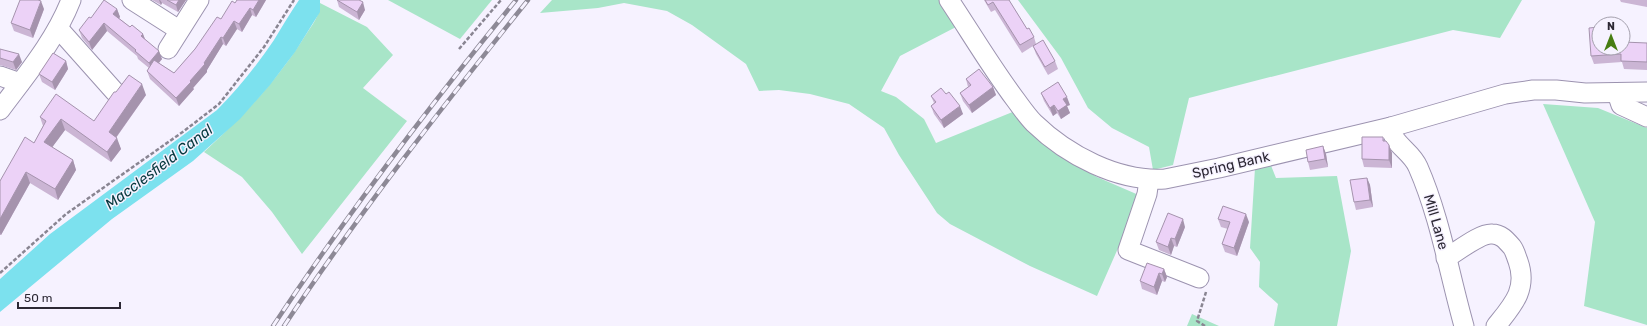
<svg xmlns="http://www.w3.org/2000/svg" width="1647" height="326" font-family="Rubik,sans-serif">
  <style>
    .green { fill: #a8e5c8 }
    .water { fill: #7ce1ee }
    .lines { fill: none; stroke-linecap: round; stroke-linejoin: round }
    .minor-casing { stroke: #9c93b0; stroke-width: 21 }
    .path { stroke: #898592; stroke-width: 2.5; stroke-dasharray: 4 2; stroke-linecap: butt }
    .minor { stroke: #fff; stroke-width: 19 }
    .rail-casing { stroke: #8d8996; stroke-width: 4.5 }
    .rail { stroke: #f6f2ff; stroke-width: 3; stroke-dasharray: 9; stroke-linecap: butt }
    .wall { fill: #cbb5d4 }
    .shaded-wall { fill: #a593ad }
    .building { fill: #ecd2f7; stroke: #a593ad }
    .labels { text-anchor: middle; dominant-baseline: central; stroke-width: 3; stroke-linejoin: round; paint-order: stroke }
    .street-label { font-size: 14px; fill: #2c2834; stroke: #f6f2ff }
    .water-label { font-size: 15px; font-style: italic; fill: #07393f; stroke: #f6f2ff }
  </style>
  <rect width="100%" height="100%" fill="#f6f2ff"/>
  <g class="green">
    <path d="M388,0h104l-32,39z"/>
    <path d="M552,0h387l17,27 -56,29 -19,35 15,6 28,22 12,24 79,-32 35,38 47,28 44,19 -44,100 -67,-30 -80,-42 -13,-11 -38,-58 -15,-27 -35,-24 -39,-10 -31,-4 -20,1 -13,-27 -54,-39 -25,-14 -43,-8 -26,5 -58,5z"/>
    <path d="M1018,0h504l-22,38 -47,-8 -264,68 -16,67 -20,5 -4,-23 -37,-19 -24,-20 -27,-50z"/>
    <path d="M320,3l47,24 26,28 -30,33 44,33 -105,133 -30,-42 -30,-35 -38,-25c40,-37 72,-70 101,-116 7,-11 15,-20 15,-33z"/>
    <path d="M1543,104l55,4 49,20v197l-63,-19 11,-84z"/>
    <path d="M1270,163l6,15 61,-2 14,75 -14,75h-63l4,-22 -19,-17 1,-25 -10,-14 5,-80z"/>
    <path d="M1192,314l27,12h-32z"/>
  </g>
  <path class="water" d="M299,0h21v12l-25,40 -25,33 -30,34 -47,42 -81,58 -112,93v-33l50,-45 167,-124c21,-21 40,-45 57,-70 8,-13 16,-27 25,-40z"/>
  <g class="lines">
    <g class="minor-casing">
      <g id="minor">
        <path d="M132,0l47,30"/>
        <path d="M949,0c22,33 42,67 66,99 6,8 12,17 19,24 33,32 84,59 131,56l54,-11 172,-41 114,-33 28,-4h23l29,3 62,-1"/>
        <path d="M58,28l57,64"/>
        <path d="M168,49l31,-49"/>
        <path d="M0,76l20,7"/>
        <path d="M1617,93l4,12 26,12"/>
        <path d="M0,110c26,-35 55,-69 71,-110"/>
        <path d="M1391,127c1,4 2,8 4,12 7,10 18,16 23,28 22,50 31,106 46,159"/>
        <path d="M1149,180l-2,14 -19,56 71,28"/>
        <path d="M1446,258c11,-6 34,-25 46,-24 9,0 14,6 20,13 3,4 4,9 6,14 10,28 -5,44 -22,65"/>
      </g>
    </g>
    <g class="path">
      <path d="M459,49l42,-49"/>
      <path d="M0,273l66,-59 118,-83 35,-27 45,-57 30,-47"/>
      <path d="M1205,326l-8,-5 9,-29"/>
    </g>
    <use href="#minor" class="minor"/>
    <g class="rail-casing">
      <g id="rail">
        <path d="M273,326c75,-113 157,-221 243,-326"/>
        <path d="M284,326c75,-113 159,-220 244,-326"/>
      </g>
    </g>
    <use href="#rail" class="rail"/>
  </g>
  <g class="wall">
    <path d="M152,0h34l-8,12 -16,-9 -1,2z"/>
    <path d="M266,0l-10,17 -4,-2 -10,17 -5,-3 -11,17 -3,-2 -16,26v2l-14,16 1,1 -15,17 -29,-27 -3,-8 2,-3 -11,-9 -1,-3 -30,-25 -15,19 -10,-12 -3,-8 12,-12 26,-9 3,8 -1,1 11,9 13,7 2,5 17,20 -3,4 15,10 21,-24 40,-46z"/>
    <path d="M337,0l28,10 -6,10 -20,-13z"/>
    <path d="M984,0h25l18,29 7,8 2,7 19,17 3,8 -10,6 -12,-21 -3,-8 -11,7 -27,-43 -4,2z"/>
    <path d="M1620,0h27v7l-26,-5z"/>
    <path d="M44,9l-11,29 -19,-7 -3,-8z"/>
    <path d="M1647,43v27l-23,-1 -2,-7 -28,2 -3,-8 8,-8z"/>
    <path d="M0,49l22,13 -6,8 -16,-5z"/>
    <path d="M66,61l2,8 -13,21 -13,-8 -3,-8z"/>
    <path d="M966,79l27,8 3,8 -24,18 -9,-12 -3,-8 8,-6z"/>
    <path d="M116,92l30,3 -30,43 5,11 -10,13 -46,-32 -13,17 21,13 3,10 -18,30 -28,-17 -29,52h-1v-54l34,-38 9,-17 -3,-9 54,4z"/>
    <path d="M1041,93l29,12 -3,1 3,7 -9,6 -4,-6 -4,3 -9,-15z"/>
    <path d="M946,94l17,20 -19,14 -10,-14 -3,-8 3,-3 -3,-7z"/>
    <path d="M1383,137l1,4 5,4 3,8v15l-28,-1 -2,-8z"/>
    <path d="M1323,146l3,8 2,13 -18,3 -2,-8z"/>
    <path d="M1367,178l3,7 3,22 -17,3 -2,-8z"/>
    <path d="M1218,219l31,3 -12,34 -12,-4 -3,-8 6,-15 -7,-2z"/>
    <path d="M1185,227l-8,20 -3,-1 -3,9 -12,-5 -3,-8z"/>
    <path d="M1164,269l3,8 -2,5 -3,-1 -5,14 -15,-6 -2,-8z"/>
  </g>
  <g class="shaded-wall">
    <path d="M159,0h1l2,3 -1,2z"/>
    <path d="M179,0h7l-8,12 -2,-7z"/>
    <path d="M259,0h7l-10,17 -3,-7z"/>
    <path d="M41,1l3,8 -11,29 -3,-8z"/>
    <path d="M363,2l2,8 -6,10 -2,-8z"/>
    <path d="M250,8l2,7 -10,17 -3,-8z"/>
    <path d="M117,9l3,8 -4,5 -3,-8z"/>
    <path d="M234,21l3,8 -11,17 -3,-8z"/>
    <path d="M104,23l3,8 -15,19 -3,-8z"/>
    <path d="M143,34l3,8 -5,-6z"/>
    <path d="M221,37l2,7 -16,26v2l-14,16 1,1 -15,17 -3,-8 28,-35z"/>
    <path d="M159,51l3,8 -10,12 -3,-8z"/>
    <path d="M19,54l3,8 -6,8 -3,-8z"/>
    <path d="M66,61l2,8 -13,21 -3,-8z"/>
    <path d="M142,84l4,11 -34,48 -3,-11z"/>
    <path d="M993,87l3,8 -24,18 -3,-8z"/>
    <path d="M1067,97l3,8 -3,1 3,7 -9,6 -3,-8 5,-12z"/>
    <path d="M1054,105l3,8 -4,3 -3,-8z"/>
    <path d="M960,106l3,8 -19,14 -3,-8z"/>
    <path d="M61,119l4,11 -17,23 -4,-11z"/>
    <path d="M117,138l4,11 -10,13 -4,-10z"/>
    <path d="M1389,145l3,8v15l-3,-8z"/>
    <path d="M1323,146l3,8 2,13 -3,-8z"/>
    <path d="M73,160l3,10 -18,30 -3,-11z"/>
    <path d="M26,172l4,11 -29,52 -1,-2v-14z"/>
    <path d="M1367,178l3,7 3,22 -3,-7z"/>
    <path d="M1246,214l3,8 -12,34 -3,-8z"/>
    <path d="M1183,219l2,8 -8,20 -2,-8z"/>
    <path d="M1171,238l3,8 -3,9 -3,-8z"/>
    <path d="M1164,269l3,8 -2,5 -3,-8z"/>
    <path d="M1159,273l3,8 -5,14 -3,-8z"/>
  </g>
  <g class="building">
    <path d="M20,0h18l3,1 -11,29 -19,-7z"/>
    <path d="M104,0l13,9 -4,5 17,13 2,-2 11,9 -2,2 18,15 -10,12 -14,-12 1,-1 -32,-27 -15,19 -10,-12 10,-13 2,1z"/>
    <path d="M167,0h12l-3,5z"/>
    <path d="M237,0h22l-6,10 -3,-2 -11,16 -5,-3 -11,17 -2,-1 -17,26 1,1 -15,17 1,1 -15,16 -29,-27 7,-11 20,13 21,-24 22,-32 4,2 11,-18 3,2z"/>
    <path d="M337,0h22l4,2 -6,10z"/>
    <path d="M985,0h24l18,29 2,-1 5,9 -14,8 -27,-43 -5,3z"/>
    <path d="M1599,27v21h24v-6l24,1v19l-26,-1v-7l-30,2 -2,-28z"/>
    <path d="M1043,40l12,21 -10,6 -12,-21z"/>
    <path d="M0,49l19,5 -6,8 -13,-4z"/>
    <path d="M53,53l13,8 -14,21 -13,-8z"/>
    <path d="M979,69l14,18 -24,18 -9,-12 11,-8 -5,-6z"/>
    <path d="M129,75l13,9 -33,48 8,6 -10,14 -46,-33 -17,23 29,18 -18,29 -29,-17 -26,47v-38l25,-44 9,6 12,-22 -6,-4 16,-23 38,27 20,-29h2z"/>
    <path d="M1058,82l9,15 -4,2 4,6 -9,6 -4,-6 -4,3 -9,-15z"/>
    <path d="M941,88l5,6 3,-2 11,14 -19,14 -10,-14 5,-4 -5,-6z"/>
    <path d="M1362,137h21v4h3l3,4v15l-27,-1z"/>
    <path d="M1323,146l2,13 -17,3 -2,-12z"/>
    <path d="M1367,178l3,22 -16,2 -4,-22z"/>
    <path d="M1223,206l23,8 -12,34 -12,-4 8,-22 -12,-3z"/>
    <path d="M1168,213l15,6 -8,20 -4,-1 -3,9 -12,-5z"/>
    <path d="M1147,263l17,6 -2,5 -3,-1 -5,14 -14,-6z"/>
  </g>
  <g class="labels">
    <g class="street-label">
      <text transform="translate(1231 165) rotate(-13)">Spring Bank</text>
      <text transform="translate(1436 222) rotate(74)">Mill Lane</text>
    </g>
    <g class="water-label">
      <text transform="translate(159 167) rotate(-37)">Macclesfield Canal</text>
    </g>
  </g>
  <g transform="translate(1611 36)"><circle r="19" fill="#f6f2ff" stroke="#a5a1ae"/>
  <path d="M0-3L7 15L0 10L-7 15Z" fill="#477d12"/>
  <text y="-6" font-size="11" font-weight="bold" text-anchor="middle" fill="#2c2834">N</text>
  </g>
  <path d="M18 302v6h102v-6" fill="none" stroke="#2c2834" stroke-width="2"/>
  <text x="24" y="302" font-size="12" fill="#2c2834" stroke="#f6f2ff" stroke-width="3" paint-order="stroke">50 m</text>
</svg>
